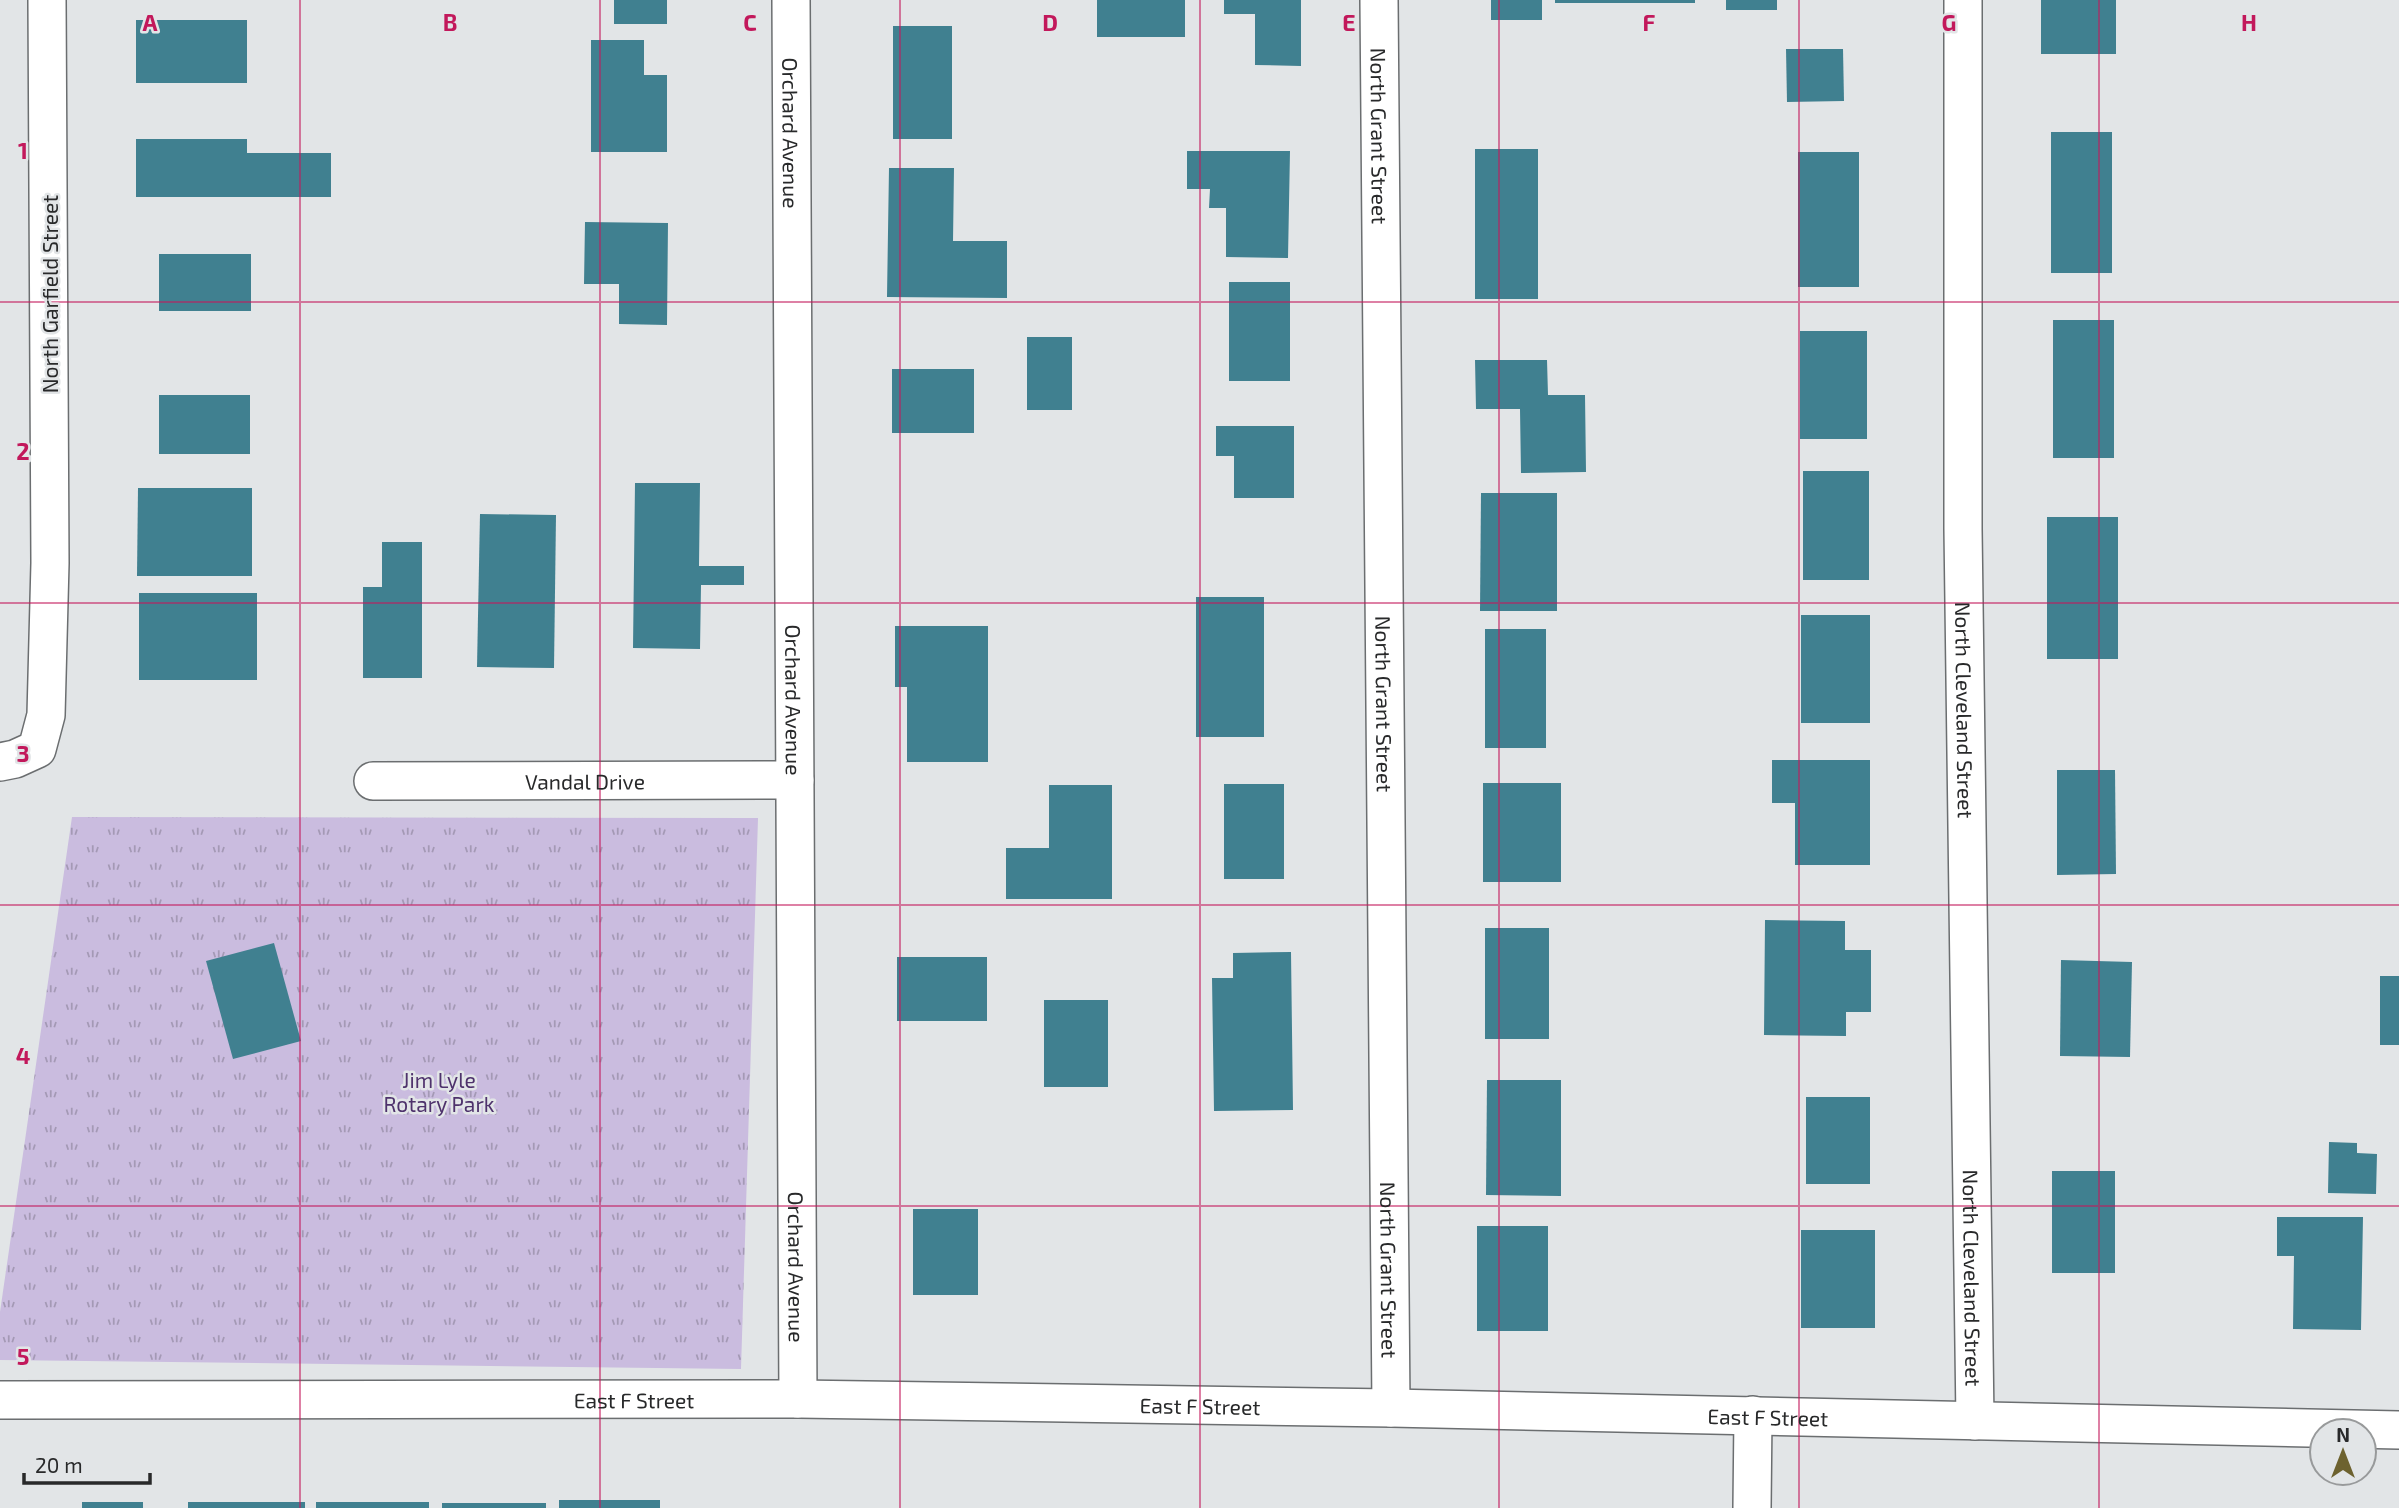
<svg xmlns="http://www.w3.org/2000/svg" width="2399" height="1508" font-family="'Exo 2',sans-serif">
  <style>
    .park { fill: url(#park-tufts) }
    .building { fill: #408090 }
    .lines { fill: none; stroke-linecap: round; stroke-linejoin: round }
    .street-casing { stroke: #6b6e70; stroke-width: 40 }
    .street { stroke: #fff; stroke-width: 37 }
    .grid { fill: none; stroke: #c2185b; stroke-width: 2; stroke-opacity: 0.55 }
    .labels { text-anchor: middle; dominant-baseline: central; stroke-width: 5; stroke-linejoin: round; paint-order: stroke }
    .street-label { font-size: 21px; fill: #28292a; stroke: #e2e5e7 }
    .park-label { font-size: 21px; fill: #4e326c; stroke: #e2e5e7 }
    .grid-label { font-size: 23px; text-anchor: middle; font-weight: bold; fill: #c2185b; stroke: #e2e5e7; stroke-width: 5; stroke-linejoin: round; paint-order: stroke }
  </style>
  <defs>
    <pattern id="park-tufts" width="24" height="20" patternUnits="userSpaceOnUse" patternTransform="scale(1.75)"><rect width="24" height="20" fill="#cabcdf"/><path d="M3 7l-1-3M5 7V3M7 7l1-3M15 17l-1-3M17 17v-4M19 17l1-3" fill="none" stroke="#a499b5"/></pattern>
  </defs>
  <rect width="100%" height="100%" fill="#e2e5e7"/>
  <path class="park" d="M72,817l686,1 -17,551 -741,-9v-48z"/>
  <g class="building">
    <rect x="614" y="0" width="53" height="24"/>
    <rect x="1097" y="0" width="88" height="37"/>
    <path d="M1224,0h77v66l-46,-1v-51h-31z"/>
    <rect x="1491" y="0" width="51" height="20"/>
    <rect x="1555" y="0" width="140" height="3"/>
    <rect x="1726" y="0" width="51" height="10"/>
    <rect x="2041" y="0" width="75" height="54"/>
    <rect x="136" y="20" width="111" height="63"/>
    <rect x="893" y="26" width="59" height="113"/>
    <path d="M591,40h53v35h23v77h-76z"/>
    <path d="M1786,49h57l1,52 -57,1z"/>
    <rect x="2051" y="132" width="61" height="141"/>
    <path d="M136,139h111v14h84v44h-195z"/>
    <rect x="1475" y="149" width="63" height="150"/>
    <path d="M1187,151h103l-2,107 -62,-1v-49h-17l1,-19h-23z"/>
    <rect x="1798" y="152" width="61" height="135"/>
    <path d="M889,168h65l-1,73h54v57l-120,-1z"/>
    <path d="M585,222l83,1 -1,102 -48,-1v-40h-35z"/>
    <rect x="159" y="254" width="92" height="57"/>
    <rect x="1229" y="282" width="61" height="99"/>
    <rect x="2053" y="320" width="61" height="138"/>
    <rect x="1800" y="331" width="67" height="108"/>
    <rect x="1027" y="337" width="45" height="73"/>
    <path d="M1475,360h72l1,35h37l1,77 -65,1 -1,-64h-44z"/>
    <rect x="892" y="369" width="82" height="64"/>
    <rect x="159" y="395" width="91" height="59"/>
    <path d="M1216,426h78v72h-60v-42h-18z"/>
    <rect x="1803" y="471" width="66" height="109"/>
    <path d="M635,483h65l-1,83h45v19h-43l-1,64 -67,-1z"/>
    <path d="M138,488h114v88h-115z"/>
    <path d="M1481,493h76v118h-77z"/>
    <path d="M480,514l76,1 -2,153 -77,-1z"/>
    <rect x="2047" y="517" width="71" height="142"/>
    <path d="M382,542h40v136h-59v-91h19z"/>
    <rect x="139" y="593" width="118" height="87"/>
    <rect x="1196" y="597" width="68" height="140"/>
    <rect x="1801" y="615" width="69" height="108"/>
    <path d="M895,626h93v136h-81v-75h-12z"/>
    <rect x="1485" y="629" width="61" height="119"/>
    <path d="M1772,760h98v105h-75v-62h-23z"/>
    <path d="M2057,770h58l1,104 -59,1z"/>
    <rect x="1483" y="783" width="78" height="99"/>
    <rect x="1224" y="784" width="60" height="95"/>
    <path d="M1049,785h63v114h-106v-51h43z"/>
    <path d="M1765,920l80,1v29h26v62h-25v24l-82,-1z"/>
    <rect x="1485" y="928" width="64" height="111"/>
    <path d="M274,943l27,98 -68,18 -27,-98z"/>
    <path d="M1291,952l2,158 -79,1 -2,-133h21v-25z"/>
    <rect x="897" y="957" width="90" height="64"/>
    <path d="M2061,960l71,2 -2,95 -70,-1z"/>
    <rect x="2380" y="976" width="19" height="69"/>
    <rect x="1044" y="1000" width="64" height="87"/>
    <path d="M1487,1080h74v116l-75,-1z"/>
    <rect x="1806" y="1097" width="64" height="87"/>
    <path d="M2329,1142l28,1v10l20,1 -1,40 -48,-1z"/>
    <rect x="2052" y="1171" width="63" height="102"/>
    <rect x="913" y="1209" width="65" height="86"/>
    <path d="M2277,1217h86l-2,113 -68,-1 1,-73h-17z"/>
    <rect x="1477" y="1226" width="71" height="105"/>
    <rect x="1801" y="1230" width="74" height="98"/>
    <rect x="559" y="1500" width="101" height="8"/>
    <rect x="82" y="1502" width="61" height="6"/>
    <rect x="188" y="1502" width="117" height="6"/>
    <rect x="316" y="1502" width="113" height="6"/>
    <rect x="442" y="1503" width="104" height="5"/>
  </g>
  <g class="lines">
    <g class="street-casing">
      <g id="street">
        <path id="s1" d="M791,0l7,1399"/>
        <path id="s2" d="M1379,0l12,1408"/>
        <path id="s3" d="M1963,0v529l12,892"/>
        <path d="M0,762l15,-3 22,-10 9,-34 4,-152 -3,-563"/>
        <path id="s4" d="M373,781l422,-1"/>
        <path id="s5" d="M0,1400l798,-1 593,9 1008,22"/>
        <path d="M1752,1508l1,-93"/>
      </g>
    </g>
    <use href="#street" class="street"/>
  </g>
  <path class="grid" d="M300,0v1508M600,0v1508M900,0v1508M1200,0v1508M1499,0v1508M1799,0v1508M2099,0v1508M0,302h2399M0,603h2399M0,905h2399M0,1206h2399"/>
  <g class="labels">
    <g class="street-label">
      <text stroke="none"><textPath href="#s1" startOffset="133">Orchard Avenue</textPath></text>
      <text stroke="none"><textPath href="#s2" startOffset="136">North Grant Street</textPath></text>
      <text transform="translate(49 294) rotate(-90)">North Garfield Street</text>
      <text stroke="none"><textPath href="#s1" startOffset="700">Orchard Avenue</textPath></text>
      <text stroke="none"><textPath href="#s2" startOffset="704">North Grant Street</textPath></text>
      <text stroke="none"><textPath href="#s3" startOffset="710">North Cleveland Street</textPath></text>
      <text stroke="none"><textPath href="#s4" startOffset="212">Vandal Drive</textPath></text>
      <text stroke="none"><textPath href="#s1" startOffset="1267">Orchard Avenue</textPath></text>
      <text stroke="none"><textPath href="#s2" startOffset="1270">North Grant Street</textPath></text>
      <text stroke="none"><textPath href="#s3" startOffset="1278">North Cleveland Street</textPath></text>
      <text stroke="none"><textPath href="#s5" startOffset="634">East F Street</textPath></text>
      <text stroke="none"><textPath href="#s5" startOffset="1200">East F Street</textPath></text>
      <text stroke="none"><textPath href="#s5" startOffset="1768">East F Street</textPath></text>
    </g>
    <g class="park-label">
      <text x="439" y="1079">Jim Lyle<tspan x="439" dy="24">Rotary Park</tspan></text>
    </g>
  </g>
  <g class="grid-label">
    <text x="150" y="31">A</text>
    <text x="450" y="31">B</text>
    <text x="750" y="31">C</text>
    <text x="1050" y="31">D</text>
    <text x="1349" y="31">E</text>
    <text x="1649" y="31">F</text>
    <text x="1949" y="31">G</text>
    <text x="2249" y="31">H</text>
    <text x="23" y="159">1</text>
    <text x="23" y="460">2</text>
    <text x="23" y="762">3</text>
    <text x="23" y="1064">4</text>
    <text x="23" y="1365">5</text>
  </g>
  <g transform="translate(2343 1452)"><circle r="33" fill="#e2e5e7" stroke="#989a9b" stroke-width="2"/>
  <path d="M0-5L12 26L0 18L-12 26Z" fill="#6d622f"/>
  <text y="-10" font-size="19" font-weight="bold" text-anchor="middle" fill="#28292a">N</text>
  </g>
  <path d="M24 1473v10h126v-10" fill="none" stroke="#28292a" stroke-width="3.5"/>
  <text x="35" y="1473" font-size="21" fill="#28292a" stroke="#e2e5e7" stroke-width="5" paint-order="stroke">20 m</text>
</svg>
